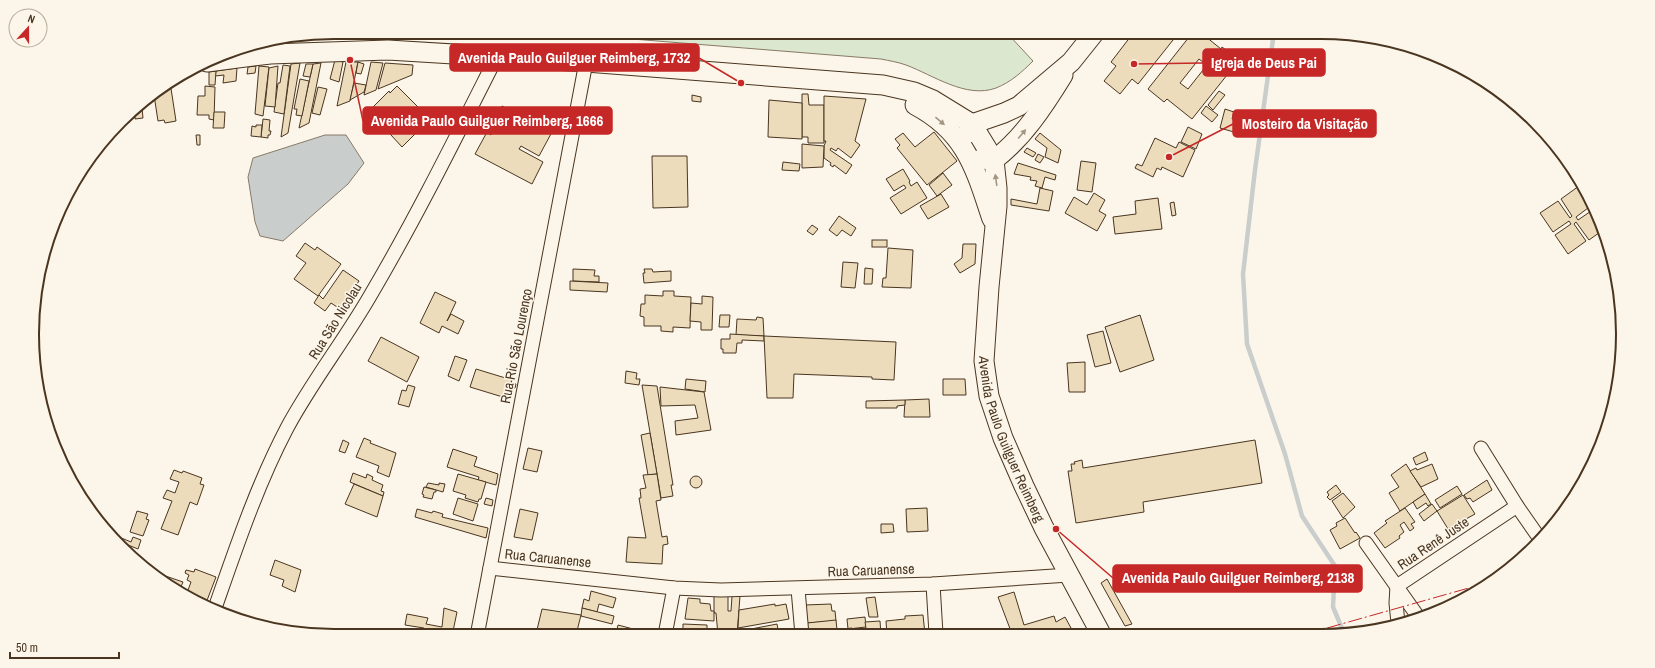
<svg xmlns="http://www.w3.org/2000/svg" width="1655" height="668" font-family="'Archivo Narrow',sans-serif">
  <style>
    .green { fill: #dce7d0; stroke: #887966 }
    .water { fill: #c9cecd; stroke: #887966 }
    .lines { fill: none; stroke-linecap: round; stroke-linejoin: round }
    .stream { stroke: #c9cecd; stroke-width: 4.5 }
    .building { fill: #ecdcbc; stroke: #4a3520; fill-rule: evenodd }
    .minor-casing { stroke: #4a3520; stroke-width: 15 }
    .secondary-casing { stroke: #4a3520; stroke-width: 21 }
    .minor { stroke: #fbf6e9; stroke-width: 13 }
    .secondary { stroke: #fbf6e9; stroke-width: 19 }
    .power { stroke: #c62828; stroke-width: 1; stroke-dasharray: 14 3 2 3; stroke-linecap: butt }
    .oneway { fill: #a29684 }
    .labels { text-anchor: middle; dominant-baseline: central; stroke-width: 3; stroke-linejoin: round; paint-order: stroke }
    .street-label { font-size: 14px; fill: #4a3520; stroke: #fbf6e9 }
    .rim { fill: none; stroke: #4a3520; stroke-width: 2 }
    .leader { fill: none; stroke: #c62828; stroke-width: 1.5 }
    .callout-dot { fill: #c62828; stroke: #fbf6e9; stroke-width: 1.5 }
    .callout { fill: #c62828; stroke: #c62828; stroke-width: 1.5 }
    .callout-label { font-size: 15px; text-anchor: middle; font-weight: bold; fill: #fff }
  </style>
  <rect width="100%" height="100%" fill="#fbf6e9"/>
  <path class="green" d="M545,32h461l27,29c-11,11 -22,21 -37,27 -30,11 -63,-13 -90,-23 -8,-3 -16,-4 -25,-6z"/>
  <path class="water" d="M325,135h21l18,28 -16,21 -65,57 -23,-5 -5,-14 -7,-45 5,-19z"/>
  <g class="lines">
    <path class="stream" d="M1274,32l-19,138 -12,104 4,70 38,110 17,62 33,50 -2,41 11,26"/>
  </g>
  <g class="building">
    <path d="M1134,32h40l3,3 -39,49 -6,-5 -12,15 -16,-13 12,-15 -5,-4z"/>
    <path d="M1193,32h7l21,17 1,-2 17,13 -47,59 -25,-20 -3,3 -16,-13zM1199,59l8,6 -19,24 -8,-6z"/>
    <path d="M335,60l8,2 -4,20 -9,-3z"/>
    <path d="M346,62h12l-8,39 -13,5z"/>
    <path d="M358,62l6,2 -3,10 -5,-1z"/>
    <path d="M371,62l12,1 -7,27 -12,5z"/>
    <path d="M300,63l-12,70 -7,4 10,-73z"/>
    <path d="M321,63l-12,60 -10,5 14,-64z"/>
    <path d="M385,63l28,2 -1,10 -34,14z"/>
    <path d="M306,64h7l-3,13 -7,-1z"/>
    <path d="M283,65l7,1 -6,48 -10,-2 4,-29h2z"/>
    <path d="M256,66l-1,7 -8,1 1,-7z"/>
    <path d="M259,66l10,1 -6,49 -8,-2z"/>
    <path d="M278,66l-3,41 -10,-1 4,-38z"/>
    <path d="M237,68l-1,13 -13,2 1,-8 -9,1 1,-5z"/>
    <path d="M216,71l-1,14h-6v-13z"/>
    <path d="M300,79l9,2 -7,35 -6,-1 1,-6h-3z"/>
    <path d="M170,82l6,39 -11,2 -1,-3 -6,1 -4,-26h-2l9,-7 1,5h2l-1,-6z"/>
    <path d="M354,83l12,2 -2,7 -14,8z"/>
    <path d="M205,86l10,1 -1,33 -5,-1v-4h-12l1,-19h7z"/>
    <path d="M397,86l33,33 -28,28 -33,-36 20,-20 1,2z"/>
    <path d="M318,87l9,2 -7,26 -8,-2z"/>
    <path d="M1219,91l6,4 -12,15 -5,-5z"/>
    <path d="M802,94h6l1,11h15v38h-16v-6h-6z"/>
    <path d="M692,95l9,2v5l-9,-1z"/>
    <path d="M824,96l42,3 -11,42 5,4 -9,13 -13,-10 -2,3 -5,-3 -1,2 22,15 -6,9 -12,-9 -1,2 -3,-2 1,-2 -7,-5v-12l2,-5h-2z"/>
    <path d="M145,100v8h-3l1,10 -8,1v-2l-9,1 9,-11z"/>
    <path d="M769,100l33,3v36l-34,-2z"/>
    <path d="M502,106l50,26 -13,24 -18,-10 -2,3 24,13 -11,22 -57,-30 12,-22 4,3 1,-3 -3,-2z"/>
    <path d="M1206,106l12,9 -6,7 -11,-9z"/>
    <path d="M1225,109l9,3 -2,7 8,3 -2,8 -3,-1 -1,3 -14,-4z"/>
    <path d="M214,112h11l-1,16h-11z"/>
    <path d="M263,119l7,1 -1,11h2l-1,4h-2v3l-7,-1z"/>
    <path d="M256,125h6l-1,12 -10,-1 1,-10 4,1z"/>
    <path d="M1188,127l14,7 -6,15 -15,-7z"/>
    <path d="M934,132l23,29 -30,24 -30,-37 3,-3 -5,-6 8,-6 12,14z"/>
    <path d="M1040,133l21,17 -3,13 -13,-6 2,-9 -12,-9z"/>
    <path d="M196,135h4v10h-3z"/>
    <path d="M1155,138l21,10 3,-6 16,8 -12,27 -21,-10 -1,3 -4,-2 -4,9 -18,-9 2,-4 5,2z"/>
    <path d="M802,144l22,2 -1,21 -21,1z"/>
    <path d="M1027,148l9,5 -3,4 -9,-5z"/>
    <path d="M1038,154l6,3 -4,6 -5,-3z"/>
    <path d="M652,156h35l1,51 -35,1z"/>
    <path d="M1081,161l15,2 -4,29 -15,-2z"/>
    <path d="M783,162l17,2 -1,7 -17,-1z"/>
    <path d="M1018,163l38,12 -1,5 -10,-3 -3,11 -7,-2 2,-5 -7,-1 1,-3 -17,-3z"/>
    <path d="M903,169l7,12 -1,1 2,4 6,-4 10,16 -26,16 -11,-16 16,-10 -2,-3 -10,6 -8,-12z"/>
    <path d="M943,173l9,12 -15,11 -8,-11z"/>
    <path d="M1579,186l13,19 -16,12 2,3 16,-11 9,21 -14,10 -13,-18 -2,2 12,17 -18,13 -13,-19 16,-11 -2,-3 -16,11 -13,-19 18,-12 12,17 2,-2 -11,-17z"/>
    <path d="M1040,188l13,3 -4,20 -38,-6v-6l26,5z"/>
    <path d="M1094,193l11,7 -6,11 7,4 -9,16 -32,-18 9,-16 13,8z"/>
    <path d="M941,194l8,13 -21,12 -8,-13z"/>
    <path d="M1158,198l4,31 -47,5 -2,-17 23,-3 -1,-13z"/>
    <path d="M1174,202l2,13 -4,1 -2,-13z"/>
    <path d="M839,216l17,12 -5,8 -9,-6 -5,6 -8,-6z"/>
    <path d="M812,225l6,4 -5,6 -6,-4z"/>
    <rect x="872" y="240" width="15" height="7"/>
    <path d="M305,243l10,7 2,-3 24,17 -23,32 -24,-17 12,-16 -10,-7z"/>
    <path d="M963,244h13l-1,20 -15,9 -6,-9 8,-6z"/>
    <path d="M888,248l25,2 -2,38 -29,-1 1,-9h3z"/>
    <path d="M843,262l15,1 -3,25 -14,-1z"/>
    <path d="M865,268l8,1 -1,15h-8z"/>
    <path d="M573,269l22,1 -1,6h5v6l-26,-1z"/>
    <path d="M644,269h8l1,3 18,-1v10l-27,2 -1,-10h2z"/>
    <path d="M343,270l16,11 -19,28 -9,-6 -6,8 -11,-8 5,-8 4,4z"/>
    <path d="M570,281l38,2 -1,9 -37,-2z"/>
    <path d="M663,291h11v5l17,1 -1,31 -17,-1v5l-12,-1v-5h-17v-9l-4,-1 1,-12h4v-9l18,1z"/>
    <path d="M435,292l21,10 -9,19 4,-7 13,7 -6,13 -16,-8 -3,7 -19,-10z"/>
    <path d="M702,296l11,1 -1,33h-11v-8l-11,-1 1,-18 11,1z"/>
    <path d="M720,315h10l-1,12h-10z"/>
    <path d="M1140,315l14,45 -34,12 -15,-45z"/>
    <path d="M757,317l6,1 1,18 -28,-1 1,-16 19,1z"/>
    <path d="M1103,331l8,32 -16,4 -8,-32z"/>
    <path d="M730,334l34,2v5l-22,-1v3h-5l-1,10h-13v-4h-2v-10h9z"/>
    <path d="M764,336l132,6 -2,38 -22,-1v-2l-78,-3 -1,24h-26z"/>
    <path d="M381,337l38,20 -12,25 -39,-21z"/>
    <path d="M455,356l12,4 -8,21 -11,-5z"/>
    <path d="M1085,362v30h-16l-2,-29z"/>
    <path d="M476,369l36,11 -1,3 5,1 -1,4 -5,-1 -4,11 -36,-11z"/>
    <path d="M626,371l11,2 -1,6h4l-1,6 -14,-2z"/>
    <path d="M686,379l20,2 -1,11 -20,-3z"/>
    <path d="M943,379h22l1,16h-23z"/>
    <path d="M408,385l7,2 -6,20 -11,-3 4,-14 4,1z"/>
    <path d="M642,385l15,1 16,99h-2l2,11 -12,2z"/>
    <path d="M660,387l44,5 7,38 -35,5 -1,-14 23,-3 -3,-13 -34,1z"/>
    <path d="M929,399l1,18h-26l1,-17z"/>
    <path d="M905,400v5l-8,1v2h-31v-7z"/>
    <path d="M650,433l7,41 -9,1 -7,-40z"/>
    <path d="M364,438l7,3 -1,2 26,10 -7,24 -12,-5 2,-6 -23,-9z"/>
    <path d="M343,440l6,3 -4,10 -6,-2z"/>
    <path d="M1255,440l7,43 -119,19 1,10 -68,11 -8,-52h4l-1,-7h4l-1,-2 8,-2 1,8z"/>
    <path d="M528,448l14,3 -5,21 -14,-3z"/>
    <path d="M453,449l24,8 -3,9 24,8 -2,11 -18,-5 1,-3 -32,-10z"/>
    <path d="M1425,452l3,8 -12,5 -3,-7z"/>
    <path d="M1406,464l19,30 -25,17 -11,-18 10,-6 -8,-12z"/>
    <path d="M1432,464l6,15 -17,8 -11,-16 6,-3 1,2z"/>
    <path d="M174,470l8,3 1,-2 19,7 -2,6 4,1 -7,20 -7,-3 -12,33 -17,-6 11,-28 -9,-3 4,-8 8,3 4,-11 -9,-3z"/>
    <path d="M353,473l13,5 1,-4 6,3 -1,3 11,5 -2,6 3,1 -1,4 -33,-14z"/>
    <path d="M458,474l28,8 -5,17h-2l-1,3 -13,-4 1,-3 -13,-4z"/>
    <path d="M657,474l4,26 -5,1 6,36 5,-1 1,8 -5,1 -1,19 -36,-2 2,-25 18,1 -7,-40h2l-1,-9 6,-1 -3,-13z"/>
    <circle cx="696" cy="482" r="6"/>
    <path d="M1487,480l5,10 -19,12 -3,-4 -3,1 -3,-4z"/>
    <path d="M428,483l11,2v-2l6,1 -2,8 -17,-5z"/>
    <path d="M354,484l29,12 -6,21 -32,-13z"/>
    <path d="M1336,485l5,7 -11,8 -3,-3 2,-2 -2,-3z"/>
    <path d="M1457,486l5,8 -22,14 -5,-8z"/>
    <path d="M424,487l12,3v2h-2l-2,7 -9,-2 1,-2 -2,-1z"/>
    <path d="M1343,493l12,14 -12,11 -11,-17z"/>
    <path d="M1425,494l6,10 -3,2 -2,-3 -9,6 -4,-7z"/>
    <path d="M1463,495l12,19 -27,15 -11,-18z"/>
    <path d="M458,498l20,6 -5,17 -20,-7z"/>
    <path d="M486,498l7,2 -1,6 -8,-2z"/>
    <path d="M1432,504l5,7 -13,10 -5,-7z"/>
    <path d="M927,508l1,23 -21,1 -1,-23z"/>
    <path d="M1405,508l10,14 -4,2 3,4 -4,3 -6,-9 -4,3 4,7 -5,4 1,2 -15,10 -11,-15 13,-10 -2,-2z"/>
    <path d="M417,509l15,4 1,-2 10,3 -1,3 46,11 -2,10 -71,-21z"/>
    <path d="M520,509l18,4 -6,27 -18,-3z"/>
    <path d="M137,511l11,3 -2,5 3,1 -6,16 -13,-4z"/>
    <path d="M1345,518l10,15 1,-1 4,6 -20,11 -10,-19 7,-4 -1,-3z"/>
    <path d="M881,524h12l1,8 -13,1z"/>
    <path d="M119,537l12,5 2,-5 8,3 -3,9 -10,-4 -2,6 -9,-9z"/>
    <path d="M275,560l26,10 -6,22 -13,-6 2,-6 -14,-5z"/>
    <path d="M145,569l38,13 -3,7 -30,-16z"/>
    <path d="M195,569l21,8 -10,26 -19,-10 4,-11 -4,-2 2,-5 -4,-2 1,-3 8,2z"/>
    <path d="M1107,579l25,45 -7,2 -24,-43z"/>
    <path d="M591,591l25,7 -3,10 -14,-4 -2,8 -15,-4 2,-9 5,2z"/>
    <path d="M1014,592l10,33 30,-9 2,6 9,-5 6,11 -8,4 -1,2h-50l-14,-37z"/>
    <path d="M714,596h14v15h3l1,-15h8l-3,39h-19l-2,-22h-2z"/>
    <path d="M875,597l3,20h-9l-3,-19z"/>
    <path d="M688,598l12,1v4l10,1 1,7h3v10l-29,-2z"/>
    <path d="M775,604v2l11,-2 3,15 -51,9 1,-18z"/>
    <path d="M831,604l1,7h3l1,10 -29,2 -2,-18z"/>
    <path d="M444,608l13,4 -5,24h-29l1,-8 -19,-3 2,-11 21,4 -2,6 16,3z"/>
    <path d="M582,608l32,8 -2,8 -31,-8z"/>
    <path d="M542,609l39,6 -5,20 -40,-1z"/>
    <path d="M923,615l2,19 -38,1 -1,-14 19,-2v-3z"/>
    <path d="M865,617l1,10 -18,2 -1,-10z"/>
    <path d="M836,620l1,10 -29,3 -1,-10z"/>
    <path d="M880,621l1,14h-14l-2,-13z"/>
    <path d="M683,624l24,1v10h-24z"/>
    <path d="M777,624l2,11h-32l-1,-5z"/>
    <path d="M618,625l38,10 -40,-1z"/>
    <path d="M852,628l1,7h-45v-2z"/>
  </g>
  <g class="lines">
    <g class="minor-casing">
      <g id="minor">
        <path d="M1481,448l36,58 23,33"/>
        <path d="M1366,543l53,75"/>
        <path d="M490,568l184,20 47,2 212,-6 136,-9"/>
        <path d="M933,584l3,50"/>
        <path d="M798,589l4,46"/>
        <path d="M215,608c21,-60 42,-123 72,-180 24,-45 57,-87 83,-132 46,-78 86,-159 127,-240"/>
        <path d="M1398,623l-2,-20 1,-17 120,-80"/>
        <path d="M665,635l9,-47"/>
        <path d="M477,636l109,-574"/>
      </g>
    </g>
    <g class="secondary-casing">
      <g id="secondary">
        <path id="s1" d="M207,62l63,-8 118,-4 198,12 297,23 31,7 19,8 39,24 22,36 3,28v18l-8,81 -5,74 5,35 14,42 21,48 20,42 57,106"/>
        <path d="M915,105c51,27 60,63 77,114"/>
        <path d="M967,134l5,-10 32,-11 15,-7 52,-44 24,-30"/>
        <path d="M981,159l13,1c29,-22 50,-54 69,-85"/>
      </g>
    </g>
    <use href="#minor" class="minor"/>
    <use href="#secondary" class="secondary"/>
    <path class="power" d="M1306,634l177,-50"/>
  </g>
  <defs><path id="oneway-solid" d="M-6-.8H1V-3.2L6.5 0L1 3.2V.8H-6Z"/></defs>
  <g class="oneway">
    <use href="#oneway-solid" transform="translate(940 121) rotate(40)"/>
    <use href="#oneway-solid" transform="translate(1022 134) rotate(-50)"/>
    <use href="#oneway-solid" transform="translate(996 180) rotate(-98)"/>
  </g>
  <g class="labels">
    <g class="street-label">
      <text transform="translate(335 321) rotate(-58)">Rua São Nicolau</text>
      <text transform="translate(516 346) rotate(-79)">Rua Rio São Lourenço</text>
      <text stroke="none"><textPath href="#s1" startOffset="1103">Avenida Paulo Guilguer Reimberg</textPath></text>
      <text transform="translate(1433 543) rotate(-34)">Rua Renê Juste</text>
      <text transform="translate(548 558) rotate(6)">Rua Caruanense</text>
      <text transform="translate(871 570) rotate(-2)">Rua Caruanense</text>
    </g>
  </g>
  <path d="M0 0H1655V668H0ZM334 39H1321A295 295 0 0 1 1616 334V334A295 295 0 0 1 1321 629H334A295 295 0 0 1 39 334V334A295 295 0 0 1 334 39Z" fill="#fbf6e9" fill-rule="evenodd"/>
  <path class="rim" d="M334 39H1321A295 295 0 0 1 1616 334V334A295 295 0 0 1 1321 629H334A295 295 0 0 1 39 334V334A295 295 0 0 1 334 39Z"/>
  <path class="leader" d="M741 83L699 58M1134 64L1203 63M350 60L363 121M1169 157L1233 124M1056 529L1113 578"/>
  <g class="callout-dot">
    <circle cx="741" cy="83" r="4"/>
    <circle cx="1134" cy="64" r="4"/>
    <circle cx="350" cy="60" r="4"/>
    <circle cx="1169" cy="157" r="4"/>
    <circle cx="1056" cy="529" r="4"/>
  </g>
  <g class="callout">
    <rect x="450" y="44" width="249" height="27" rx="4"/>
    <rect x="1203" y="49" width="122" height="27" rx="4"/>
    <rect x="363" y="107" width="249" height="27" rx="4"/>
    <rect x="1233" y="110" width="143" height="27" rx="4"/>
    <rect x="1113" y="565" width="249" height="27" rx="4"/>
  </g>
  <g class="callout-label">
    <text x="574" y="63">Avenida Paulo Guilguer Reimberg, 1732</text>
    <text x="1264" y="68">Igreja de Deus Pai</text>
    <text x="487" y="126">Avenida Paulo Guilguer Reimberg, 1666</text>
    <text x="1305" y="129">Mosteiro da Visitação</text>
    <text x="1238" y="583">Avenida Paulo Guilguer Reimberg, 2138</text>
  </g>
  <g transform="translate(28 28) rotate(21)"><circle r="19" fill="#fbf6e9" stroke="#b4a999"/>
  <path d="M0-3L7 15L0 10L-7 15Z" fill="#c62828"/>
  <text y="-6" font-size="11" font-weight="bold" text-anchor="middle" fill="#4a3520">N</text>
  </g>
  <path d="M10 652v6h109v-6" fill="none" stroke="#4a3520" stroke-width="2"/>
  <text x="16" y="652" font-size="12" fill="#4a3520" stroke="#fbf6e9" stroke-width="3" paint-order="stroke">50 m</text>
</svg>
